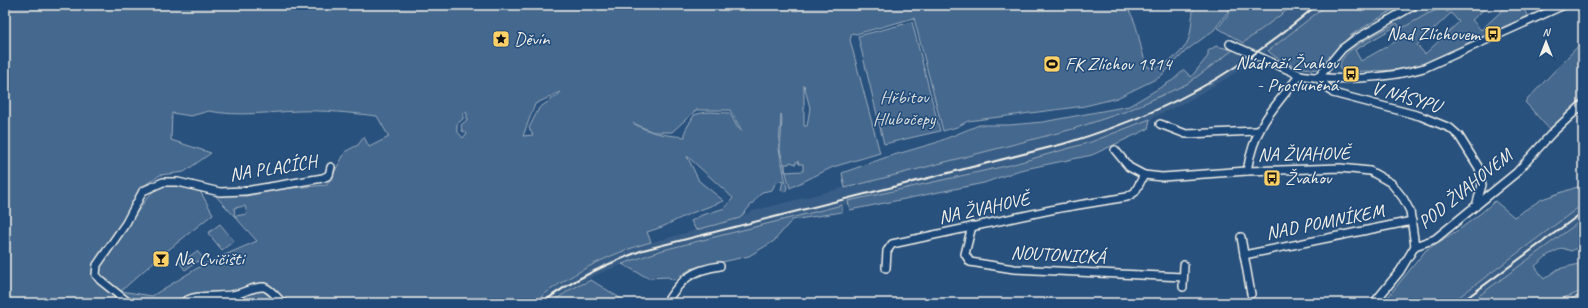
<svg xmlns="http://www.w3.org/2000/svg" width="1588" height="308" font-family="Caveat,sans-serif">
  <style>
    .built { fill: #375d86 }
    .green { fill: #45688e; stroke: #9cacbb; fill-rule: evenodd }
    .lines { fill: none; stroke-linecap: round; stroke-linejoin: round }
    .street-casing { stroke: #f4f1e8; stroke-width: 10 }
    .street { stroke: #1f4a7a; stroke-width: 7 }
    .tram { stroke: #f4f1e8; stroke-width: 1 }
    .rail { stroke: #f4f1e8; stroke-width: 2 }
    .labels { text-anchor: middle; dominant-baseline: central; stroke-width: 3; stroke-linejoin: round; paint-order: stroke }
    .poi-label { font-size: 19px; fill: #f4f1e8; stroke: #1f4a7a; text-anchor: start }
    .park-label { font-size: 19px; fill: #dadcda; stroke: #1f4a7a }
    .street-label { font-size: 19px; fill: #f4f1e8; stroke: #1f4a7a }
  </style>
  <rect width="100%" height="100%" fill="#28517e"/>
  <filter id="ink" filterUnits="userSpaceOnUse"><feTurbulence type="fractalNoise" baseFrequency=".025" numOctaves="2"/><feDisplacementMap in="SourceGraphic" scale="8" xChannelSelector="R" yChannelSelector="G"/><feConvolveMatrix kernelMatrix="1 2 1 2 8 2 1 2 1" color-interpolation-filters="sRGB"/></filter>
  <g filter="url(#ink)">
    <g class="built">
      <path d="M1294,5h33l-59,46 -39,26 -41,24 -46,22 -73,26 -406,101 -63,23 -29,16 -20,14h-18l32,-23 30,-17 46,-18 99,-27 12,-7 321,-82 54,-18 60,-27z"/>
      <path d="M1401,5h59l-14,8 -18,1 -27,15 -10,-18z"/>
      <path d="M1583,204v15l-3,2 -111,82h-18z"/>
      <path d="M1583,290v10l-4,3h-41l30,-6z"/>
    </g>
    <g class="green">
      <path d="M5,5h1120c16,20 12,40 23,62 9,2 13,0 20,-5 27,-18 21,-30 26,-57l38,1 -18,24 -27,20 -27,27 -43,21 -32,8 -117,15 -11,6 -14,4 -29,-113 -58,16 -4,-1 -2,7 30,113 -47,14 -43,21 -10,-38 2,-30 -1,-6 -2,35 8,39 -2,4 -4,-2 2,-9 -7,1 -4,8 -10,2 -22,26 -44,12 -5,-9 11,-6 23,-7 8,-10 -46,-42 12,25 25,20 -35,13 -27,13 -15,5 4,10c-43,12 -83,33 -118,61h-528zM804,85l6,23 -3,18h-3zM560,92l-2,3 -19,13 -10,20 4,7 -10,1 12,-32zM696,110h34l12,21 -5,-4 -7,-14c-15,0 -21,-3 -36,2l-9,16v6c-20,-2 -34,-3 -52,-14l20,9h19zM209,111c30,6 58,1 89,0 26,-1 53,2 79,5l12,21 -20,10 -5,-10 -6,8 -12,6 -19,34 -46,4 -35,7 -32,-2 43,47 -53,23 -52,32 -31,-5 37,-33 -1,-2 4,-3 1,2 51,-41 -13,-23 -20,-7 -19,-1 -14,15 -46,67 16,-36 15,-19 10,-23 18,-12 24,-3 27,-19 -40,-13 1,-27 19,3zM463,112l4,1v7l-6,5 1,6 5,2 -4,5 -6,-7v-7l6,-5zM798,161l1,3h4v7l-18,1v-8h4l1,-2 6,2v-2zM245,206l2,8 -12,2 -1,-8z"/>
      <path d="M1235,5h59l-51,38 -25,-15z"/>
      <path d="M1327,5h74l-50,30 -32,35c-21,-2 -35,-5 -51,-19z"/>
      <path d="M1460,5h29l-17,15 9,10 27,-25h14l6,12 -105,47 -28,6 -52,2 -3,-3c-4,-18 43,-38 57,-46l4,6 26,-15 17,-7 3,5zM1451,13l8,9 -34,32 -8,-9zM1393,28l7,11 -39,22 -6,-11z"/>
      <path d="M912,22l28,109 -56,13 -26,-108z"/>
      <path d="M1580,44l3,3v54l-33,29 -25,-28z"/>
      <path d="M1216,46l17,4 -46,34 -60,27 -54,18 -228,59 -3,-15 45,-16 48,-14 44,-18h30l34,-3 86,-16 44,-26 11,-10 7,7 17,-21v-5z"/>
      <path d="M1150,119l-2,10 -56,26 -72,15 -36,13 -134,27 -2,-9 162,-36 81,-23z"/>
      <path d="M1583,185v19l-132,99h-68l43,-53 34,-21 21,-16 14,-12 19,16 28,-18z"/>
      <path d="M842,205v7l-50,8 -18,21 -25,15 -58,13 -18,11 -5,-3 -20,1 -26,-14 41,-14z"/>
      <path d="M1583,219v26l-12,6 -9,-3 -14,7 -13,11 9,13 14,-10 25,-6v27c-33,18 -78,13 -114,13z"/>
      <path d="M220,224l14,17 -12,9 -14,-17z"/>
      <path d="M197,251l6,7 -18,12 -5,-7z"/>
      <path d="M591,280l37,23h-77l20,-14z"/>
    </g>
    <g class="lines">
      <g class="street-casing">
        <g id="street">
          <path d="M1230,44l70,31"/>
          <path d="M1318,78l15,15 87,23 30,12 9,8 20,32 3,17 -6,21"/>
          <path d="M1318,78l24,-29 12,-9 61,-35"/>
          <path d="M1160,124l26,10 71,-3"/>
          <path d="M1115,150l14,17 15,8 18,2 85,-6 93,-3 30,3 21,12 12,15 7,13 5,35"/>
          <path d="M1247,171c7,-44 26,-63 53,-96 36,7 90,3 124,-7l140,-63"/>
          <path d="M972,226l-7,28 5,8 44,7 169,8"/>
          <path d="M1241,237l10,57"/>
          <path d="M1244,255l168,-34"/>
          <path d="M886,268l1,-17 5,-7 168,-36 67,-11 8,-5 9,-17"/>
          <path d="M1183,287l1,-22"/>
          <path d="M129,303l-29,-23 -4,-5 1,-10 29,-42 17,-32 20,-9h15l42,10 25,-1 78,-13 6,-3 2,-8"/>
          <path d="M183,303c11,-10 39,-5 54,-9 8,-2 18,-8 27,-7 7,2 13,11 19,16"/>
          <path d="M666,303c15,-24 26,-33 54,-37"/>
          <path d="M1374,303l26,-32 15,-25 20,-7 81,-66 36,-40 31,-29"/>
        </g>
      </g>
      <use href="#street" class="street"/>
      <path class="tram" d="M1557,303l15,-4 11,-6"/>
      <g class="rail">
        <path d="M542,303c31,-24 65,-39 101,-53l420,-106c61,-18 119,-42 172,-77 29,-18 56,-41 82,-62"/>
        <path d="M1460,303l123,-91"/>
      </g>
    </g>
  </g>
  <defs>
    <g id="bus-square" transform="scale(0.9)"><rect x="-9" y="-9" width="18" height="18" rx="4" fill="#ffd166" stroke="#1f4a7a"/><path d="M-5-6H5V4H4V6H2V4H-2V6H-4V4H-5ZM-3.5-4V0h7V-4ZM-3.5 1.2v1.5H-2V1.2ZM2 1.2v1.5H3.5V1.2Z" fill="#111"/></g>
    <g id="sight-square" transform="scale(0.9)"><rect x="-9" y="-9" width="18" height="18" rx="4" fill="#ffd166" stroke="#1f4a7a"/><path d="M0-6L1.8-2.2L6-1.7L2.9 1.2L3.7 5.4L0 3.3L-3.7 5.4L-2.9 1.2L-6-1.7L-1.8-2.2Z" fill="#111"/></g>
    <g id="stadium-square" transform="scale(0.9)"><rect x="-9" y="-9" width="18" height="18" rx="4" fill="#ffd166" stroke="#1f4a7a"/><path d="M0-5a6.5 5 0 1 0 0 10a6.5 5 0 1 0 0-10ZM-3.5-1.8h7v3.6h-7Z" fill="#111"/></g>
    <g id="bar-square" transform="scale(0.9)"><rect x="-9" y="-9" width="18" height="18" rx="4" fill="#ffd166" stroke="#1f4a7a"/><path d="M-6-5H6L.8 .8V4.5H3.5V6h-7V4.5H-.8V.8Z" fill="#111"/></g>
  </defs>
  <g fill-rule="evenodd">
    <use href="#bus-square" x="1493" y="34"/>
    <use href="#sight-square" x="501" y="39"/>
    <use href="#stadium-square" x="1052" y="64"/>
    <use href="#bus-square" x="1351" y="74"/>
    <use href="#bus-square" x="1272" y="178"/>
    <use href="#bar-square" x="161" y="259"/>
  </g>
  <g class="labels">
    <g class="poi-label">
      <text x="1480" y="34" text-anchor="end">Nad Zlíchovem</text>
      <text x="514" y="39">Děvín</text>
      <text x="1338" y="63" text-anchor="end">Nádraží Žvahov<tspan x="1338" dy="22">- Prosluněná</tspan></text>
      <text x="1065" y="64">FK Zlíchov 1914</text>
      <text x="1285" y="178">Žvahov</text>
      <text x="174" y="259">Na Cvičišti</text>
    </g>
    <g class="park-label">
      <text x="904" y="97">Hřbitov<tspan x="904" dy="22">Hlubočepy</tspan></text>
    </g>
    <g class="street-label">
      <text transform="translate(1406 97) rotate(16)">V NÁSYPU</text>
      <text transform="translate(1304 154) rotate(-1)">NA ŽVAHOVĚ</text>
      <text transform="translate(273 168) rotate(-9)">NA PLACÍCH</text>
      <text transform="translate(1465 189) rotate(-39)">POD ŽVAHOVEM</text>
      <text transform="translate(984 208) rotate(-12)">NA ŽVAHOVĚ</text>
      <text transform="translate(1325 222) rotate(-11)">NAD POMNÍKEM</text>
      <text transform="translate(1058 255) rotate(3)">NOUTONICKÁ</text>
    </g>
  </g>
  <rect width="1588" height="308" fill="none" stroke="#1f4a7a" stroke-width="20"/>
  <rect x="10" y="10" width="1568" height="288" fill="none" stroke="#f4f1e8" stroke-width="1.5" filter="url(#ink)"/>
  <g transform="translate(1546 42)" stroke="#1f4a7a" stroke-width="3" paint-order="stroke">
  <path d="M0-3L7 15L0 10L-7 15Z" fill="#f4f1e8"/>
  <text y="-6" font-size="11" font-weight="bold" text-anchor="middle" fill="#f4f1e8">N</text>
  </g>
</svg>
